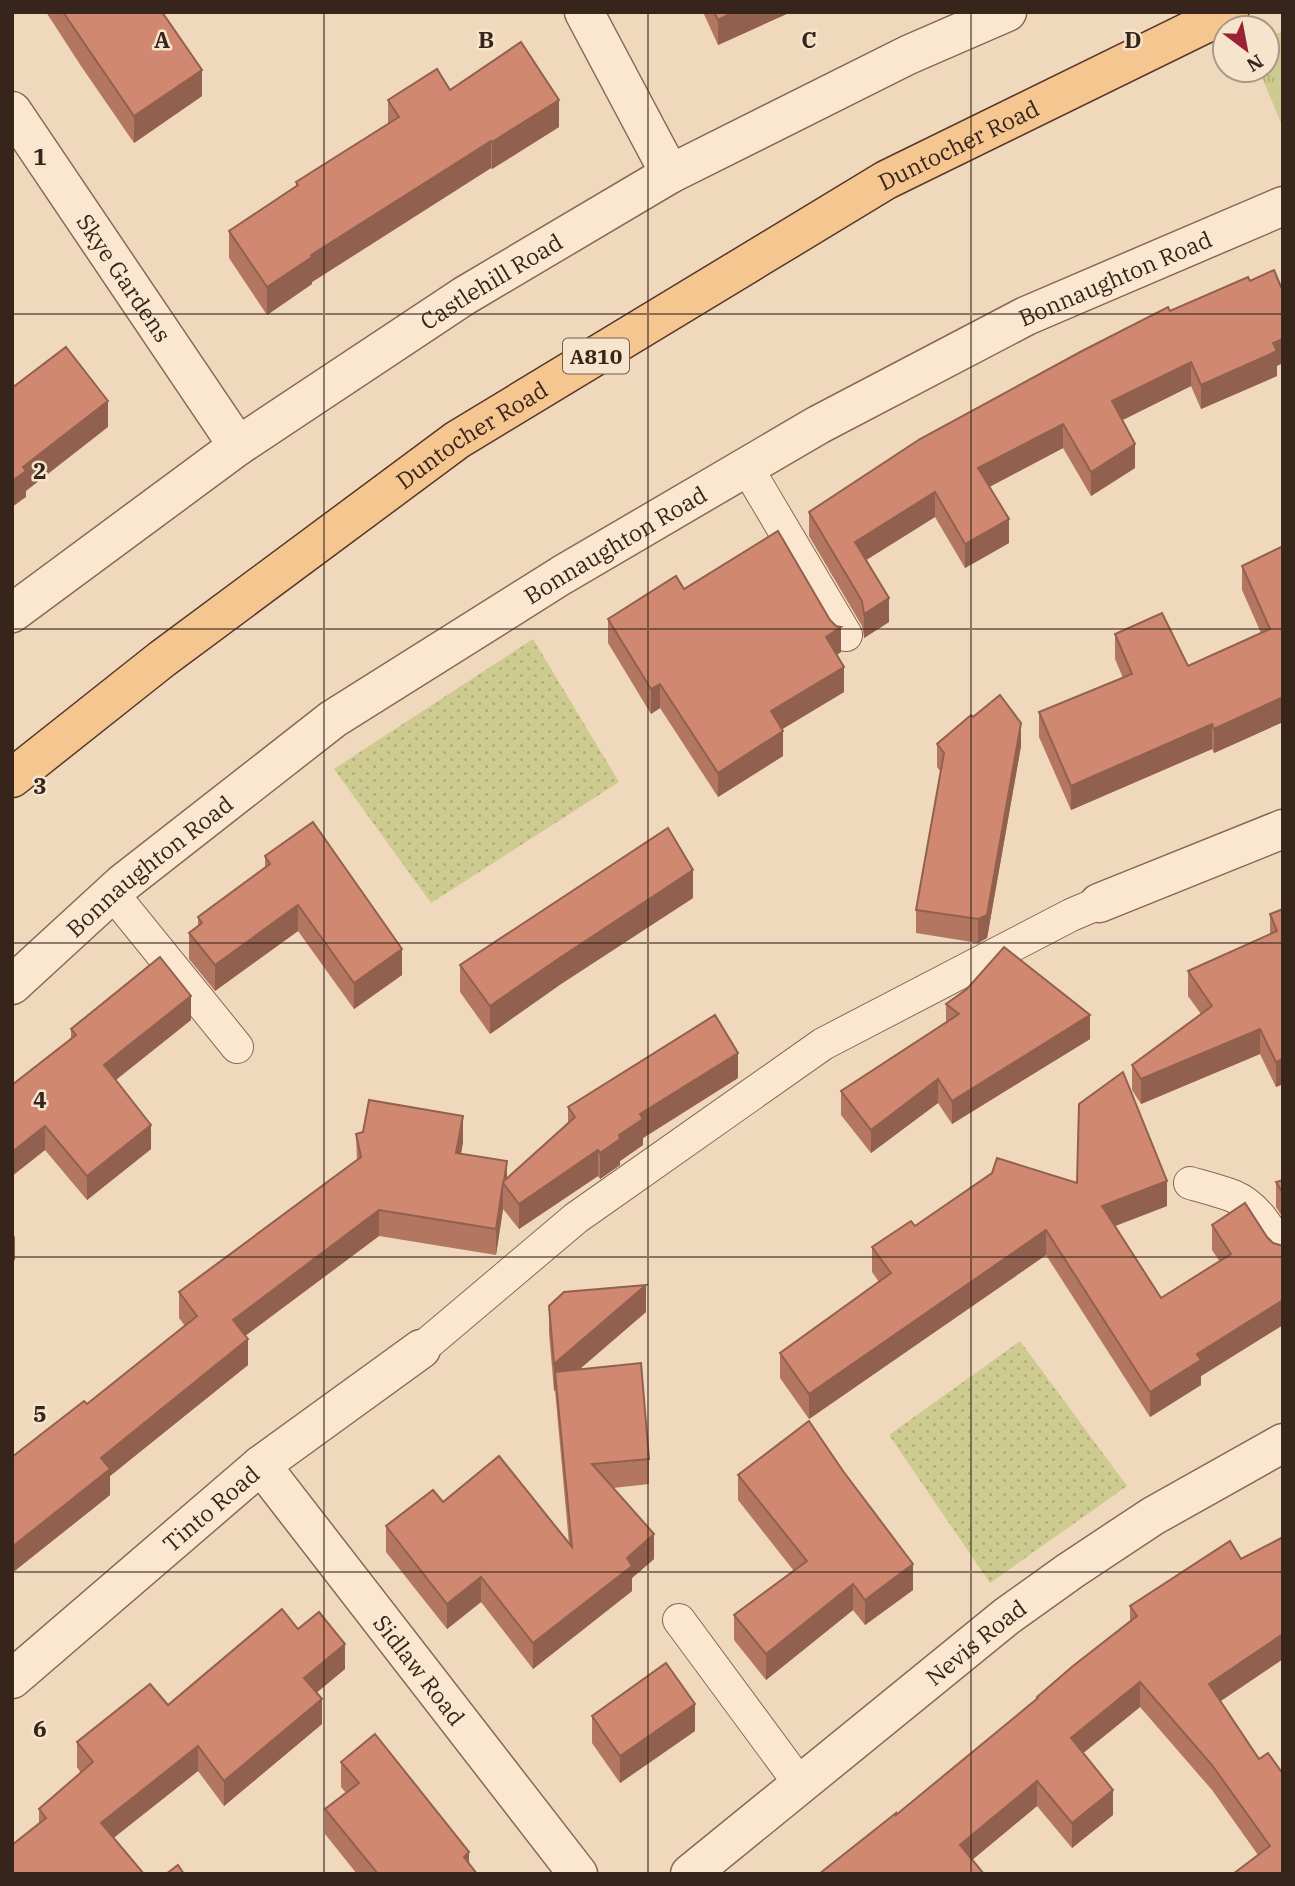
<svg xmlns="http://www.w3.org/2000/svg" width="1295" height="1886" font-family="'IBM Plex Serif',serif">
  <style>
    .grass { fill: url(#grass-dots) }
    .park { fill: url(#park-tufts) }
    .lines { fill: none; stroke-linecap: round; stroke-linejoin: round }
    .service-casing { stroke: #886855; stroke-width: 34 }
    .minor-casing { stroke: #886855; stroke-width: 41 }
    .primary-casing { stroke: #55372a; stroke-width: 41 }
    .service { stroke: #fbe7d0; stroke-width: 32 }
    .minor { stroke: #fbe7d0; stroke-width: 38 }
    .primary { stroke: #f6c691; stroke-width: 38 }
    .wall { fill: #b37660 }
    .shaded-wall { fill: #92604e }
    .building { fill: #d08970; stroke: #92604e; stroke-width: 2 }
    .grid { fill: none; stroke: #37241b; stroke-width: 2; stroke-opacity: 0.55 }
    .labels { text-anchor: middle; dominant-baseline: central; stroke-width: 5; stroke-linejoin: round; paint-order: stroke }
    .shield { fill: #f7e4cc; stroke: #715e50; stroke-width: 2 }
    .shield-label { font-size: 21px; font-weight: bold; fill: #37241b }
    .street-label { font-size: 23px; fill: #37241b; stroke: #f7e4cc }
    .grid-label { font-size: 23px; text-anchor: middle; font-weight: bold; fill: #37241b; stroke: #f7e4cc; stroke-width: 5; stroke-linejoin: round; paint-order: stroke }
  </style>
  <defs>
    <pattern id="grass-dots" width="8" height="8" patternUnits="userSpaceOnUse" patternTransform="scale(1.75)"><rect width="8" height="8" fill="#cecb90"/><path d="M2 2h.1M6 6h.1" fill="none" stroke="#b2ae7c" stroke-width="1.8" stroke-linecap="round"/></pattern>
    <pattern id="park-tufts" width="24" height="20" patternUnits="userSpaceOnUse" patternTransform="scale(1.75)"><rect width="24" height="20" fill="#cecb90"/><path d="M3 7l-1-3M5 7V3M7 7l1-3M15 17l-1-3M17 17v-4M19 17l1-3" fill="none" stroke="#b2ae7c"/></pattern>
  </defs>
  <rect width="100%" height="100%" fill="#f0d8bc"/>
  <g class="grass">
    <path d="M533,639l86,143 -188,121 -97,-134z"/>
    <path d="M1020,1341l107,145 -137,97 -101,-148z"/>
  </g>
  <path class="park" d="M1283,32v96l-24,-58h8v-34z"/>
  <g class="lines">
    <g class="service-casing">
      <g id="service">
        <path d="M746,466l100,169"/>
        <path d="M113,894l124,153"/>
        <path d="M1190,1183c14,4 29,8 43,13 24,10 38,35 50,57"/>
        <path d="M421,1349l155,-131 247,-174 248,-129 28,-12"/>
        <path d="M679,1620l121,164"/>
      </g>
    </g>
    <g class="minor-casing">
      <g id="minor">
        <path d="M584,12l86,162"/>
        <path id="s1" d="M12,111l226,335"/>
        <path id="s2" d="M12,613l226,-167 226,-150 206,-122 238,-119 99,-43"/>
        <path d="M1099,903l184,-74"/>
        <path id="s3" d="M12,985l110,-101 211,-165 229,-144 256,-150 208,-109 257,-110"/>
        <path id="s4" d="M261,1465l317,409"/>
        <path id="s5" d="M12,1679l249,-214 160,-116"/>
        <path id="s6" d="M690,1874l317,-258 63,-45 83,-55 130,-73"/>
      </g>
    </g>
    <g class="primary-casing">
      <g id="primary">
        <path id="s7" d="M12,778l150,-119 295,-219 429,-260 343,-168"/>
      </g>
    </g>
    <use href="#service" class="service"/>
    <use href="#minor" class="minor"/>
    <use href="#primary" class="primary"/>
  </g>
  <g class="wall">
    <path d="M46,12h116l40,84 -68,47 -53,-77z"/>
    <path d="M703,12h88l-73,33z"/>
    <path d="M450,90l109,37 -67,42 -1,-1 -179,114v2l-45,31 -38,-57v-27l67,-44v-5l92,-58v-24z"/>
    <path d="M1170,311l107,55v10l-76,33 -10,-23 -68,34 12,48 -44,28 -28,-48 -74,39 20,56 -44,25 -30,-51 -69,43 23,62 -25,16 -2,-12 -53,-90v-24z"/>
    <path d="M1283,546v176l-69,31 -2,-4 -141,61 -32,-73v-25l84,-34 -8,-19v-25l73,32 73,-33 -19,-43v-24z"/>
    <path d="M684,589l157,63 -4,3 7,37 -62,37 1,27 -65,41 -58,-89 -9,6 -43,-71v-24z"/>
    <path d="M973,717l48,29 -34,192 -9,5 -62,-10v-23l25,-138 -4,-5v-23z"/>
    <path d="M265,856l137,119 -48,34 -56,-78 -83,60 -26,-32v-26l9,-7v-9l67,-49z"/>
    <path d="M693,898l-132,86 -71,50 -30,-42v-27z"/>
    <path d="M1283,909v175l-7,3 -16,-33 -119,50 -9,-14v-25l69,-51 -13,-18v-25l82,-37v-20z"/>
    <path d="M946,1004l144,35 -138,85 -14,-21 -67,50 -30,-38v-24l105,-69z"/>
    <path d="M191,1020l-75,60 35,69 -64,51 -42,-50 -33,26 59,-138v-9z"/>
    <path d="M738,1078l-95,60v7l-23,16v4l-20,14 -2,-3 -79,53 -16,-20 -7,46 -117,-19 -134,100 3,29 -138,111v19l-98,78v-116l75,-53 98,-78 -6,-8v-26l178,-131 -1,-27 107,8 -2,12 46,24 61,-54v-17z"/>
    <path d="M1283,1180v38l-7,-11v-25z"/>
    <path d="M1077,1183l90,23 -52,20 46,72 59,-36 -8,-12v-25l55,12 6,6 10,3v79l-82,51v9l-51,32 -104,-162 -237,164 -29,-41v-25l99,-71 -7,-10v-25l43,-21z"/>
    <path d="M549,1306l97,6 -67,58 70,89v25l-36,4 41,71 -22,19v13l-99,78 -52,-67 -34,27 -61,-77v-26l57,-24 126,42 -14,-154 -1,1 -5,-58z"/>
    <path d="M738,1475l175,115 -48,35 -12,-15 -87,70 -32,-40v-25l60,-44 -56,-71z"/>
    <path d="M1283,1537v122l-63,42 39,58 24,115 -25,-19 -46,-65 -72,-83 -57,46 30,62 -41,33 -35,-42 -65,54 -76,-45 141,-116v-2l93,-75v-16l111,-47z"/>
    <path d="M298,1629l47,40 -29,24 6,31 -98,82 -26,-35 -85,67 -74,-14v-15l42,-36 -4,-6v-25l91,-37z"/>
    <path d="M592,1716l103,15 -75,52 -28,-40z"/>
    <path d="M341,1762l128,102 8,10h-120l-32,-40v-25l21,-16 -5,-6z"/>
  </g>
  <g class="shaded-wall">
    <path d="M734,12h57l-73,33v-25z"/>
    <path d="M202,70v26l-68,47v-27z"/>
    <path d="M559,100v27l-67,42v-27z"/>
    <path d="M491,141v27l-179,114v2l-45,31v-28l44,-32z"/>
    <path d="M1283,339v24l-6,3v10l-76,33v-24l72,-42z"/>
    <path d="M1191,362v24l-79,39v-24z"/>
    <path d="M108,401v26l-82,64v6l-14,10v-26l11,-14z"/>
    <path d="M1063,424v24l-85,45v-25z"/>
    <path d="M1135,444v24l-44,28v-24z"/>
    <path d="M935,492v25l-80,50v-25z"/>
    <path d="M1009,519v24l-44,25v-24z"/>
    <path d="M889,598v24l-25,16v-24z"/>
    <path d="M841,627v25l-15,9v-24z"/>
    <path d="M844,667v25l-73,44v-25z"/>
    <path d="M660,684v24l-9,6v-25z"/>
    <path d="M1283,697v25l-69,31v-24z"/>
    <path d="M1021,723v23l-34,192 -9,5v-24z"/>
    <path d="M1212,724v25l-141,61v-24z"/>
    <path d="M783,731v25l-65,41v-24z"/>
    <path d="M693,870v28l-132,86 -71,50v-28l71,-49z"/>
    <path d="M298,905v26l-83,60v-26z"/>
    <path d="M402,949v26l-48,34v-26z"/>
    <path d="M191,996v24l-87,69v-24z"/>
    <path d="M1090,1015v24l-138,85v-23z"/>
    <path d="M1260,1029v25l-119,50v-25z"/>
    <path d="M738,1053v25l-95,60v7l-23,16v4l-20,14v-26l19,-18 21,-21z"/>
    <path d="M1283,1059v25l-7,3v-25z"/>
    <path d="M938,1079v24l-67,50v-23z"/>
    <path d="M463,1116v26l-7,37v-26z"/>
    <path d="M151,1125v24l-64,51v-24z"/>
    <path d="M45,1126v24l-33,26v-24z"/>
    <path d="M598,1150v26l-79,53v-25z"/>
    <path d="M507,1161v27l-3,-7z"/>
    <path d="M1167,1181v25l-65,25v-25z"/>
    <path d="M503,1183v26l-7,46v-26z"/>
    <path d="M379,1210v26l-146,109v-25z"/>
    <path d="M1046,1230v25l-237,164v-25z"/>
    <path d="M15,1236v24l-3,2v-24z"/>
    <path d="M646,1285v27l-90,77 -1,-17v18l-1,1v-27z"/>
    <path d="M1283,1300v25l-82,51v9l-51,32v-25l47,-38z"/>
    <path d="M248,1339v26l-138,111v19l-98,78v-26l89,-89z"/>
    <path d="M654,1534v25l-22,19v13l-99,78v-26z"/>
    <path d="M913,1564v26l-48,35v-25z"/>
    <path d="M481,1577v25l-34,27v-25z"/>
    <path d="M853,1584v26l-87,70v-26z"/>
    <path d="M1283,1634v25l-74,50v-25z"/>
    <path d="M345,1644v25l-41,34v-25z"/>
    <path d="M1140,1682v25l-69,56v-25z"/>
    <path d="M322,1699v25l-98,82v-25z"/>
    <path d="M695,1704v27l-75,52v-27z"/>
    <path d="M198,1746v25l-97,77v-25z"/>
    <path d="M1037,1781v25l-77,64v-25z"/>
    <path d="M1113,1790v25l-41,33v-25z"/>
    <path d="M469,1852v22l-5,-17z"/>
  </g>
  <g class="building">
    <path d="M63,12h99l40,58 -68,46z"/>
    <path d="M714,12h20l-16,8z"/>
    <path d="M521,42l38,58 -67,42 -1,-1 -180,114 1,2 -45,30 -38,-56 69,-46 -2,-3 103,-65 -11,-17 49,-31 13,21z"/>
    <path d="M1274,270l7,17h2v52l-10,4 4,8 -76,34 -10,-23 -79,39 23,43 -44,28 -28,-48 -85,44 31,51 -44,25 -30,-52 -80,50 34,56 -25,16 -2,-13 -53,-89 111,-73 162,-88 86,-44 2,4 78,-34 2,4z"/>
    <path d="M66,347l42,54 -85,66 3,4 -14,10v-93z"/>
    <path d="M778,531l52,89 6,6 5,1 -15,10 18,30 -73,44 12,20 -65,42 -58,-89 -9,5 -43,-70 68,-43 8,13z"/>
    <path d="M1283,546v151l-69,32 -2,-5 -141,62 -32,-74 93,-38 -17,-40 47,-21 26,53 82,-37 -28,-63z"/>
    <path d="M1000,695l21,28 -34,192 -9,4 -62,-9 28,-157 -7,-9 34,-29 2,2z"/>
    <path d="M313,822l89,127 -48,34 -56,-78 -83,60 -26,-32 13,-10 -4,-6 72,-53 -5,-8z"/>
    <path d="M668,828l25,42 -132,87 -71,49 -30,-41z"/>
    <path d="M1283,909v150l-7,3 -16,-33 -119,50 -9,-14 80,-59 -24,-35 89,-40 -7,-17z"/>
    <path d="M1004,947l86,68 -138,86 -14,-22 -67,51 -30,-39 118,-77 -13,-10 21,-15z"/>
    <path d="M160,957l31,39 -87,69 47,60 -64,51 -42,-50 -33,26v-67l64,-50 -5,-6z"/>
    <path d="M715,1015l23,38 -98,61 3,5 -24,16 1,4 -20,14 -2,-3 -79,54 -16,-21 -7,46 -117,-19 -146,110 15,19 -147,119 9,11 -98,78v-90l72,-56 3,3 110,-88 -18,-24 182,-135 -5,-23 7,-2 6,-32 94,16 -7,37 51,8 -3,20 71,-64 -7,-10z"/>
    <path d="M1123,1072l44,109 -65,25 59,92 70,-44 -19,-29 33,-22 22,34 6,6 10,3v54l-86,54 4,6 -51,32 -104,-162 -237,164 -29,-41 111,-80 -19,-26 39,-26 4,5 77,-53 5,-15 80,25 2,-79z"/>
    <path d="M1283,1180v13l-7,-11z"/>
    <path d="M646,1285l-92,79 -5,-58 15,-14z"/>
    <path d="M641,1363l8,96 -57,5 62,70 -27,24 5,8 -99,77 -52,-66 -34,27 -61,-78 47,-36 10,12 56,-46 73,91 -17,-175z"/>
    <path d="M809,1421l34,50 70,93 -48,36 -12,-16 -87,70 -32,-39 73,-54 -69,-86z"/>
    <path d="M1283,1537v97l-74,50 50,75 9,-6 15,21v100h-50l37,-28 -58,-81 -72,-83 -69,56 42,52 -41,33 -35,-42 -77,64 24,29h-165l77,-61v2l142,-117 -1,-1 36,-31 64,-50 -7,-10 100,-65 11,18z"/>
    <path d="M282,1609l16,20 21,-17 26,32 -41,34 18,21 -98,82 -26,-35 -97,77 43,51h-132v-29l34,-27 -7,-9 54,-47 -16,-20 73,-58 18,21z"/>
    <path d="M666,1663l29,41 -75,52 -28,-40z"/>
    <path d="M375,1734l94,118 -5,5 13,17h-99l-53,-65 34,-26 -18,-21z"/>
    <path d="M178,1865l6,9h-18z"/>
  </g>
  <path class="grid" d="M324,12v1862M648,12v1862M971,12v1862M12,314h1271M12,629h1271M12,943h1271M12,1257h1271M12,1572h1271"/>
  <g class="labels">
    <rect class="shield" x="563" y="338.5" width="66" height="35" rx="5"/>
    <g class="shield-label">
      <text x="596" y="356">A810</text>
    </g>
    <g class="street-label">
      <text stroke="none"><textPath href="#s7" startOffset="1141">Duntocher Road</textPath></text>
      <text stroke="none"><textPath href="#s1" startOffset="201">Skye Gardens</textPath></text>
      <text stroke="none"><textPath href="#s3" startOffset="1316">Bonnaughton Road</textPath></text>
      <text stroke="none"><textPath href="#s2" startOffset="583">Castlehill Road</textPath></text>
      <text stroke="none"><textPath href="#s7" startOffset="574">Duntocher Road</textPath></text>
      <text stroke="none"><textPath href="#s3" startOffset="749">Bonnaughton Road</textPath></text>
      <text stroke="none"><textPath href="#s3" startOffset="182">Bonnaughton Road</textPath></text>
      <text stroke="none"><textPath href="#s5" startOffset="262">Tinto Road</textPath></text>
      <text stroke="none"><textPath href="#s6" startOffset="368">Nevis Road</textPath></text>
      <text stroke="none"><textPath href="#s4" startOffset="259">Sidlaw Road</textPath></text>
    </g>
  </g>
  <g class="grid-label">
    <text x="162" y="48">A</text>
    <text x="486" y="48">B</text>
    <text x="809" y="48">C</text>
    <text x="1133" y="48">D</text>
    <text x="40" y="165">1</text>
    <text x="40" y="479">2</text>
    <text x="40" y="794">3</text>
    <text x="40" y="1108">4</text>
    <text x="40" y="1422">5</text>
    <text x="40" y="1737">6</text>
  </g>
  <rect width="1295" height="1886" fill="none" stroke="#37241b" stroke-width="28"/>
  <g transform="translate(1246 49) rotate(148)"><circle r="33" fill="#f7e4cc" stroke="#aa9785" stroke-width="2"/>
  <path d="M0-5L12 26L0 18L-12 26Z" fill="#9a2236"/>
  <text y="-10" font-size="19" font-weight="bold" text-anchor="middle" fill="#37241b">N</text>
  </g>
</svg>
